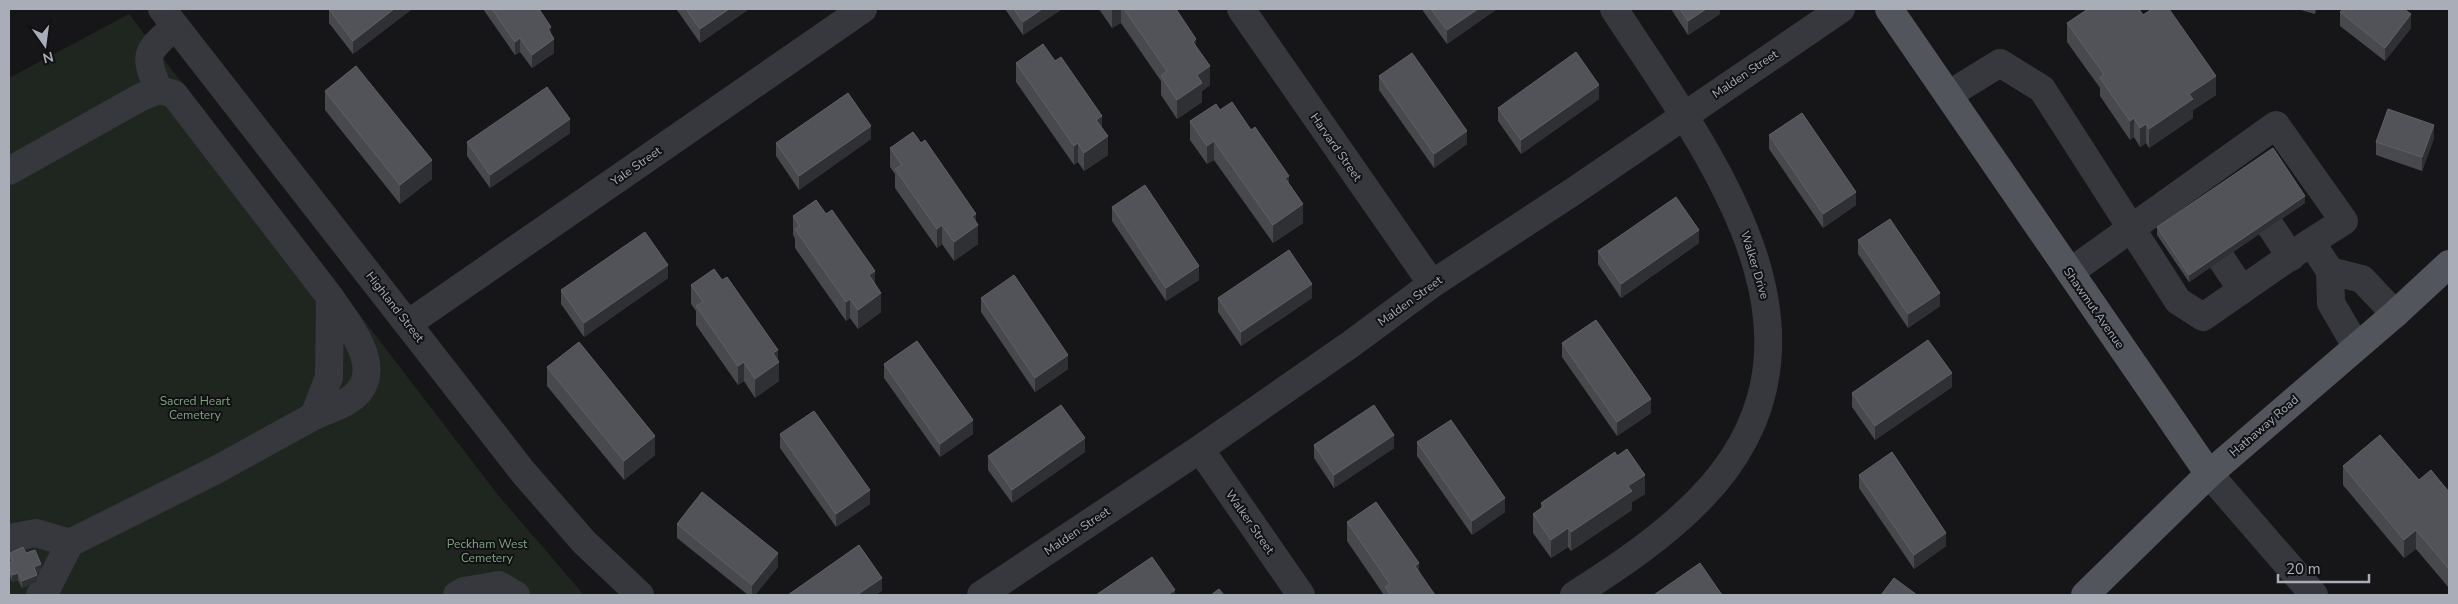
<svg xmlns="http://www.w3.org/2000/svg" width="2458" height="604" font-family="'Nunito Sans',sans-serif">
  <style>
    .green { fill: #1e261f }
    .lines { fill: none; stroke-linecap: round; stroke-linejoin: round }
    .minor { stroke: #37383d; stroke-width: 28 }
    .major { stroke: #53555c; stroke-width: 28 }
    .wall { fill: #47494d }
    .shaded-wall { fill: #2f3033 }
    .building { fill: #525359; stroke: #5f6168 }
    .labels { text-anchor: middle; dominant-baseline: central; stroke-width: 4; stroke-linejoin: round; paint-order: stroke }
    .street-label { font-size: 12px; fill: #a8adb8; stroke: #111113 }
    .park-label { font-size: 12px; fill: #7fa381; stroke: #111113 }
  </style>
  <rect width="100%" height="100%" fill="#161618"/>
  <path class="green" d="M129,14l369,481 86,100h-575v-517z"/>
  <g class="lines">
    <g class="minor">
      <path d="M162,9l361,463 61,70 56,53"/>
      <path d="M1241,9l191,275"/>
      <path d="M175,26c-28,26 -33,27 -16,64l15,4 156,203 -1,80 -15,39c11,-5 22,-8 32,-14 46,-27 3,-76 -16,-105"/>
      <path d="M1948,95l52,-32 42,26 136,212 25,16 108,-75 19,29 1,32 25,43"/>
      <path d="M9,171l132,-74 18,-7"/>
      <path d="M2271,227l20,30"/>
      <path d="M2222,260l20,30"/>
      <path d="M2330,271l32,8 33,35"/>
      <path d="M2070,272l206,-147 68,96 -33,21"/>
      <path d="M409,323l454,-314"/>
      <path d="M1200,449l101,146"/>
      <path d="M2209,474l105,121"/>
      <path d="M9,538l27,-5 34,10"/>
      <path d="M40,595l6,-5 24,-47 146,-73 98,-54"/>
      <path d="M457,595l7,-4 35,-6 17,10"/>
      <path d="M981,595l219,-146 151,-105 81,-60 142,-93 267,-182"/>
      <path d="M1574,595c44,-28 89,-58 126,-96 156,-160 9,-345 -86,-490"/>
    </g>
    <g class="major">
      <path d="M1889,9l320,465"/>
      <path d="M2085,595l124,-121 186,-160 54,-50"/>
    </g>
  </g>
  <g class="wall">
    <path d="M329,9h83l-59,45 -24,-31z"/>
    <path d="M483,9h56l12,26 3,18 -22,15 -12,-16 -5,3z"/>
    <path d="M677,9h72l-49,34 -23,-33z"/>
    <path d="M1005,9h57l-39,26z"/>
    <path d="M1099,9h77l20,38 14,38 -8,6v11l-25,17 -16,-24v-14l-40,-58 -9,5z"/>
    <path d="M1423,9h74l-50,35 -24,-33z"/>
    <path d="M1671,9h49v5l-32,21z"/>
    <path d="M2297,9h19l-1,5z"/>
    <path d="M2340,12l71,16 -26,33 -45,-35z"/>
    <path d="M2143,15l73,80 -23,15v8l-44,30 -3,-5 -6,4 -6,-10 -4,3 -30,-44v-8l-33,-46v-19z"/>
    <path d="M1016,63l86,65 6,27 -24,16 -6,-9 -4,3 -58,-83z"/>
    <path d="M1379,76l88,68 -33,24 -55,-78z"/>
    <path d="M325,91l107,88 -32,25 -75,-94z"/>
    <path d="M1599,99l-78,55 -23,-33v-13z"/>
    <path d="M1220,110l69,74 14,39 -30,20 -59,-83 -7,4 -17,-24v-19z"/>
    <path d="M570,133l-80,55 -23,-32v-14z"/>
    <path d="M1769,135l87,70 -33,23 -54,-79z"/>
    <path d="M2434,138l-12,33 -46,-16v-13z"/>
    <path d="M871,139l-72,51 -23,-34v-13z"/>
    <path d="M921,143l55,79 2,22 -24,17 -12,-17 -5,4 -42,-60v-14l-5,-7v-19z"/>
    <path d="M2305,203l-116,79 -32,-47v-8z"/>
    <path d="M1112,207l87,73 -33,21 -54,-80z"/>
    <path d="M793,216l82,68 6,28 -23,17 -8,-11 -4,3 -51,-73v-9l-2,-4z"/>
    <path d="M1858,240l82,66 -32,22 -50,-74z"/>
    <path d="M1699,243l-78,55 -23,-34v-13z"/>
    <path d="M668,278l-84,59 -23,-33v-14z"/>
    <path d="M691,285l87,75 1,21 -24,17 -11,-17 -6,4 -42,-60v-14l-5,-7z"/>
    <path d="M981,298l87,71 -33,23 -54,-80z"/>
    <path d="M1218,298h94l-71,48 -23,-34z"/>
    <path d="M1562,343l89,70 -34,23 -55,-79z"/>
    <path d="M884,364l89,70 -33,23 -56,-79z"/>
    <path d="M547,367l108,88 -31,25 -77,-94z"/>
    <path d="M1952,387l-77,53 -23,-33v-14z"/>
    <path d="M780,434l90,70 -34,23 -56,-79z"/>
    <path d="M1417,442l88,70 -33,23 -55,-79z"/>
    <path d="M1314,445l80,3 -60,40 -20,-30z"/>
    <path d="M1085,452l-73,51 -24,-33v-14z"/>
    <path d="M2343,466l76,14 30,12v96l-33,-39 -12,9 -61,-73z"/>
    <path d="M1859,475l87,71 -32,23 -55,-81z"/>
    <path d="M1645,494l-13,8v8l-61,41 -3,-4 -17,11 -18,-25v-19l8,-6v-5z"/>
    <path d="M1347,522l88,73h-51l-37,-54z"/>
    <path d="M677,524l101,43 -23,28h-7l-71,-57z"/>
    <path d="M10,553h16l15,18 -4,2v9l-15,6 -4,-8 -6,2 -3,-9v-10l2,-1 -1,-2z"/>
  </g>
  <g class="shaded-wall">
    <path d="M394,9h18l-59,45v-13z"/>
    <path d="M729,9h20l-49,34v-14z"/>
    <path d="M1042,9h20l-39,26v-13z"/>
    <path d="M1112,9h9v14l-9,5z"/>
    <path d="M1478,9h19l-50,35v-14z"/>
    <path d="M1706,9h14v5l-32,21v-14z"/>
    <path d="M2411,14v14l-26,33v-13z"/>
    <path d="M551,27v13l-3,-11z"/>
    <path d="M520,38v14l-5,3v-13z"/>
    <path d="M554,39v14l-22,15v-13z"/>
    <path d="M1196,39v19l-3,-16z"/>
    <path d="M1210,66v19l-8,6v11l-25,17v-19l20,-25z"/>
    <path d="M2216,76v19l-23,15v8l-44,30v-19l40,-35z"/>
    <path d="M1599,85v14l-78,55v-14z"/>
    <path d="M1102,116v19l-6,-15z"/>
    <path d="M2134,118v19l-4,3v-19z"/>
    <path d="M570,119v14l-80,55v-13z"/>
    <path d="M2146,124v19l-6,4v-19z"/>
    <path d="M2434,125v13l-12,33v-14z"/>
    <path d="M871,126v13l-72,51v-14z"/>
    <path d="M1467,131v13l-33,24v-14z"/>
    <path d="M1108,136v19l-24,16v-18z"/>
    <path d="M1214,141v19l-7,4v-18z"/>
    <path d="M1078,143v19l-4,3v-19z"/>
    <path d="M432,160v19l-32,25v-19z"/>
    <path d="M1289,176v19l-4,-17z"/>
    <path d="M1856,192v13l-33,23v-14z"/>
    <path d="M2305,196v7l-116,79v-7z"/>
    <path d="M1303,204v19l-30,20v-18z"/>
    <path d="M976,214v13l2,-2v19l-24,17v-19l18,-26z"/>
    <path d="M942,225v19l-5,4v-19z"/>
    <path d="M1699,230v13l-78,55v-14z"/>
    <path d="M668,265v13l-84,59v-14z"/>
    <path d="M1199,266v14l-33,21v-13z"/>
    <path d="M875,271v19l-6,-15z"/>
    <path d="M1312,284v14l-71,48v-14z"/>
    <path d="M881,293v19l-23,17v-19z"/>
    <path d="M1940,293v13l-32,22v-14z"/>
    <path d="M850,299v19l-4,3v-19z"/>
    <path d="M778,350v14l1,-2v19l-24,17v-19l18,-26z"/>
    <path d="M1068,355v14l-33,23v-14z"/>
    <path d="M744,362v19l-6,4v-19z"/>
    <path d="M1952,373v14l-77,53v-14z"/>
    <path d="M1651,399v14l-34,23v-14z"/>
    <path d="M973,420v14l-33,23v-13z"/>
    <path d="M1394,435v13l-60,40v-13z"/>
    <path d="M655,436v19l-31,25v-19z"/>
    <path d="M1085,438v14l-73,51v-13z"/>
    <path d="M1645,475v19l-13,8v8l-61,41v-19l57,-46z"/>
    <path d="M870,490v14l-34,23v-13z"/>
    <path d="M1505,498v14l-33,23v-14z"/>
    <path d="M1568,528v19l-17,11v-18z"/>
    <path d="M2416,530v19l-12,9v-18z"/>
    <path d="M1946,533v13l-32,23v-14z"/>
    <path d="M778,553v14l-23,28h-3v-10z"/>
    <path d="M1419,563v19l-4,-16z"/>
    <path d="M41,564v7l-7,3v-7z"/>
    <path d="M18,573v7l-6,2v-7z"/>
    <path d="M37,575v7l-15,6v-7z"/>
    <path d="M882,578v13l-6,4h-19z"/>
    <path d="M1175,590v5h-8z"/>
  </g>
  <g class="building">
    <path d="M329,9h65l-41,32z"/>
    <path d="M492,9h47l12,18 -3,2 6,10 -22,16 -12,-17 -5,4z"/>
    <path d="M686,9h43l-29,20z"/>
    <path d="M1014,9h28l-19,13z"/>
    <path d="M1124,9h52l20,30 -3,3 17,24 -13,9 5,8 -25,17 -16,-24 6,-5z"/>
    <path d="M1431,9h47l-31,21z"/>
    <path d="M1680,9h26l-18,12z"/>
    <path d="M2088,9h51l4,6 9,-6h17l47,67 -27,18 4,5 -44,30 -3,-5 -6,4 -6,-10 -4,3 -30,-43 4,-4 -37,-51z"/>
    <path d="M2343,9h61l7,5 -26,34 -45,-36z"/>
    <path d="M1043,44l12,17 6,-4 41,59 -6,4 12,16 -24,17 -6,-10 -4,3 -58,-83z"/>
    <path d="M1576,52l23,33 -78,55 -23,-32z"/>
    <path d="M1412,53l55,78 -33,23 -55,-78z"/>
    <path d="M356,66l76,94 -32,25 -75,-94z"/>
    <path d="M547,87l23,32 -80,56 -23,-33z"/>
    <path d="M848,93l23,33 -72,50 -23,-33z"/>
    <path d="M1232,102l19,28 4,-3 34,49 -4,2 18,26 -30,21 -59,-84 -7,5 -17,-25 26,-17 4,6z"/>
    <path d="M2388,109l46,16 -12,32 -46,-15z"/>
    <path d="M1802,113l54,79 -33,22 -54,-79z"/>
    <path d="M913,132l8,11 4,-3 51,74 -4,2 6,9 -24,17 -12,-17 -5,4 -42,-60 7,-4 -12,-17z"/>
    <path d="M2273,148l32,48 -116,79 -32,-48z"/>
    <path d="M1145,185l54,81 -33,22 -54,-81z"/>
    <path d="M1676,197l23,33 -78,54 -23,-33z"/>
    <path d="M816,200l10,14 6,-4 43,61 -6,4 12,18 -23,17 -8,-11 -4,3 -51,-73 5,-3 -7,-10z"/>
    <path d="M1890,219l50,74 -32,21 -50,-74z"/>
    <path d="M645,232l23,33 -84,58 -23,-33z"/>
    <path d="M1289,250l23,34 -71,48 -23,-34z"/>
    <path d="M714,269l8,11 5,-3 51,73 -5,3 6,9 -24,17 -11,-17 -6,4 -42,-60 7,-4 -12,-17z"/>
    <path d="M1014,275l54,80 -33,23 -54,-80z"/>
    <path d="M1596,320l55,79 -34,23 -55,-79z"/>
    <path d="M1928,340l24,33 -77,53 -23,-33z"/>
    <path d="M917,341l56,79 -33,24 -56,-80z"/>
    <path d="M579,342l76,94 -31,25 -77,-94z"/>
    <path d="M1061,405l24,33 -73,52 -24,-34z"/>
    <path d="M1374,405l20,30 -60,40 -20,-30z"/>
    <path d="M814,411l56,79 -34,24 -56,-80z"/>
    <path d="M1451,420l54,78 -33,23 -55,-79z"/>
    <path d="M2380,435l39,45 12,-10 18,22v77l-33,-39 -12,10 -61,-74z"/>
    <path d="M1627,449l18,26 -17,11 4,5 -61,41 -3,-4 -17,12 -18,-26 11,-8 -3,-3 74,-51 2,4z"/>
    <path d="M1892,452l54,81 -32,22 -55,-80z"/>
    <path d="M702,492l76,61 -26,32 -75,-61z"/>
    <path d="M1376,502l43,61 -4,3 20,29h-44l-6,-8 5,-3 -43,-62z"/>
    <path d="M859,545l23,33 -25,17h-69z"/>
    <path d="M23,547l3,6 9,-3 6,14 -7,3 3,8 -15,6 -4,-8 -6,2 -3,-9v-3l4,-2 -3,-8z"/>
    <path d="M1152,557l23,33 -8,5h-71z"/>
    <path d="M1700,563l22,32h-68z"/>
    <path d="M1894,578l23,17h-36z"/>
    <path d="M1219,589l5,6h-13z"/>
  </g>
  <g class="labels">
    <g class="street-label">
      <text transform="translate(1745 74) rotate(-34)">Malden Street</text>
      <text transform="translate(1336 147) rotate(55)">Harvard Street</text>
      <text transform="translate(636 166) rotate(-35)">Yale Street</text>
      <text transform="translate(1755 265) rotate(73)">Walker Drive</text>
      <text transform="translate(1410 301) rotate(-36)">Malden Street</text>
      <text transform="translate(395 307) rotate(52)">Highland Street</text>
      <text transform="translate(2094 308) rotate(55)">Shawmut Avenue</text>
      <text transform="translate(2264 426) rotate(-41)">Hathaway Road</text>
      <text transform="translate(1250 522) rotate(55)">Walker Street</text>
      <text transform="translate(1077 531) rotate(-34)">Malden Street</text>
    </g>
    <g class="park-label">
      <text x="195" y="401">Sacred Heart<tspan x="195" dy="14">Cemetery</tspan></text>
      <text x="487" y="544">Peckham West<tspan x="487" dy="14">Cemetery</tspan></text>
    </g>
  </g>
  <rect width="2458" height="604" fill="none" stroke="#a8adb8" stroke-width="20"/>
  <g transform="translate(45 45) rotate(166)" stroke="#111113" stroke-width="4" paint-order="stroke">
  <path d="M0-4L9 19L0 12L-9 19Z" fill="#a8adb8"/>
  <text y="-8" font-size="14" font-weight="bold" text-anchor="middle" fill="#a8adb8">N</text>
  </g>
  <path d="M2278 574v8h91v-8" fill="none" stroke="#a8adb8" stroke-width="2.5"/>
  <text x="2286" y="574" font-size="15" fill="#a8adb8" stroke="#111113" stroke-width="4" paint-order="stroke">20 m</text>
</svg>
